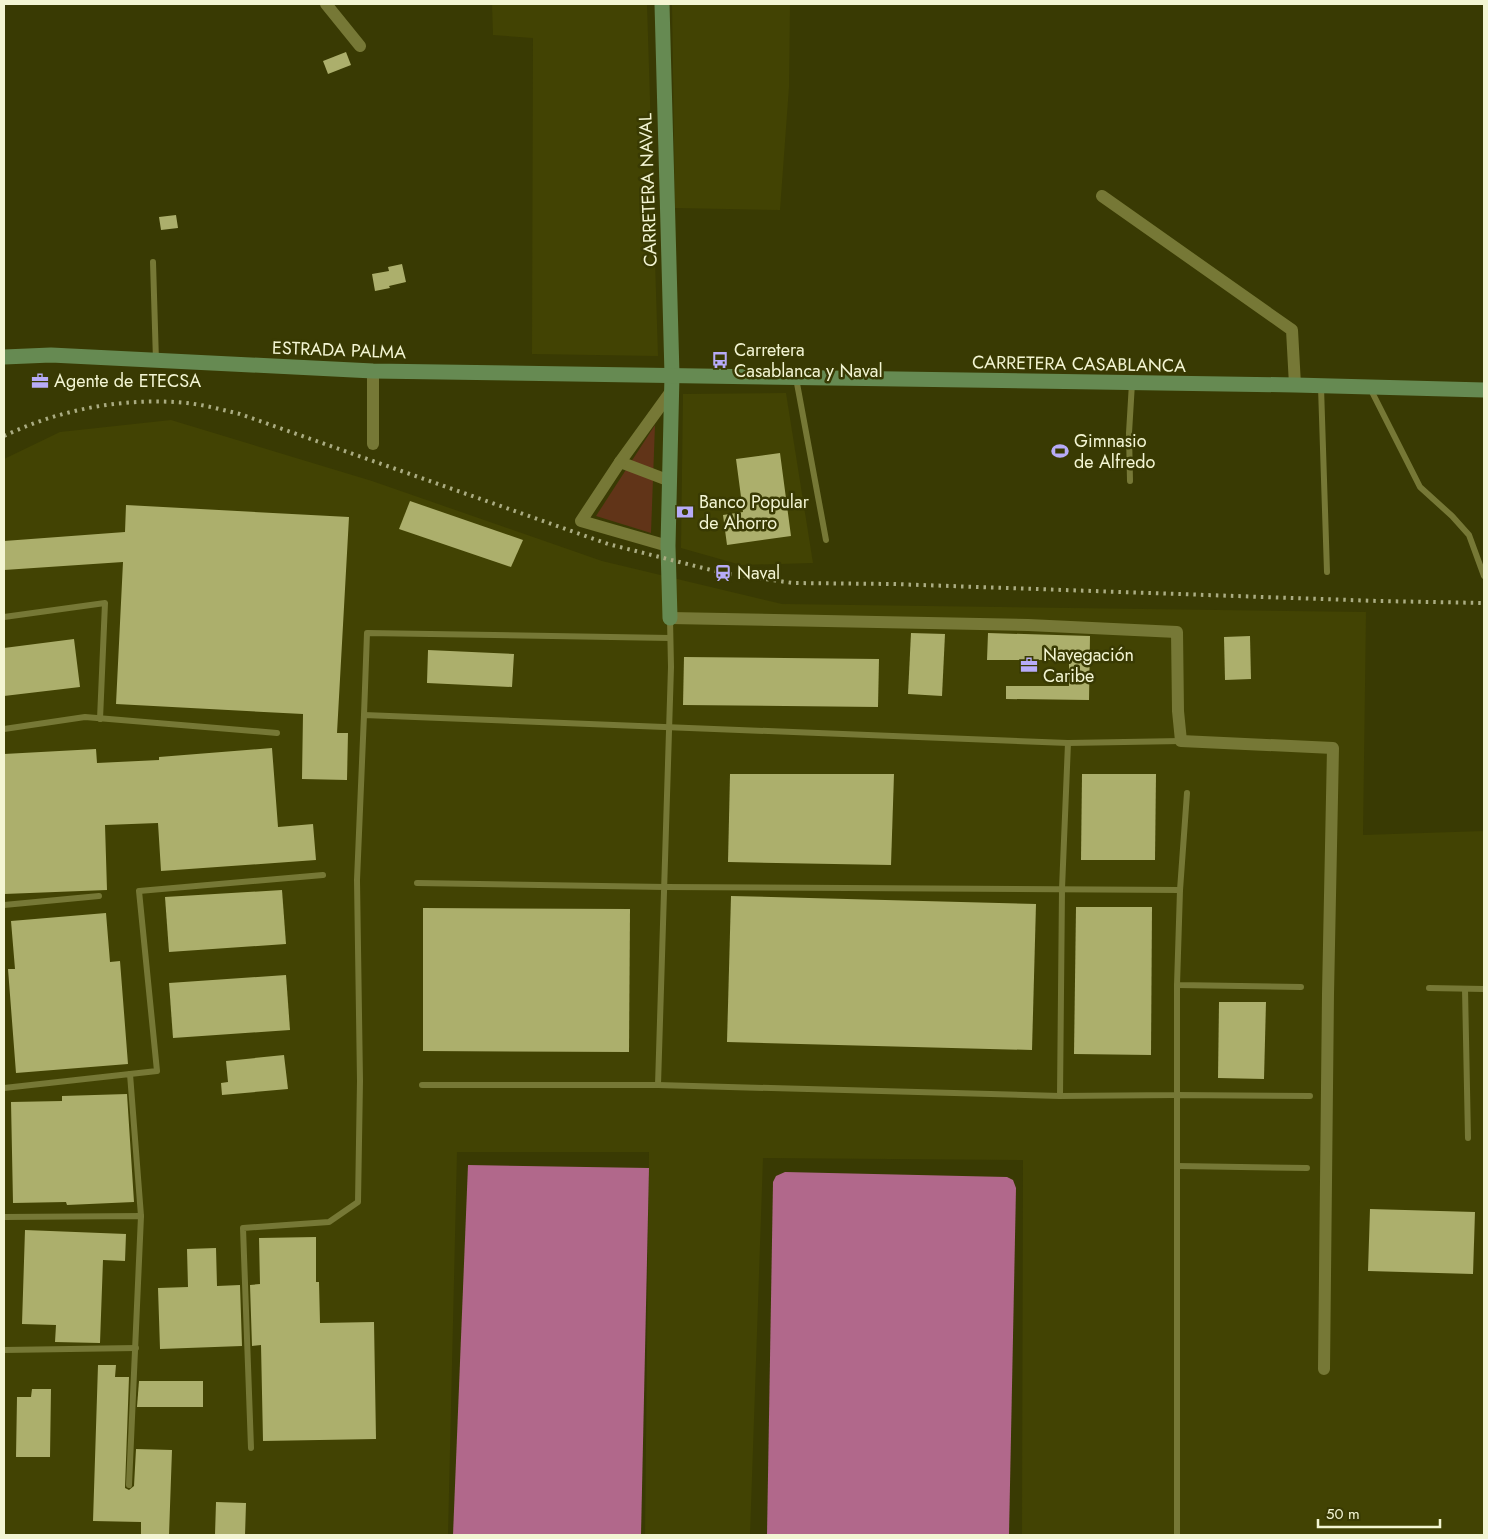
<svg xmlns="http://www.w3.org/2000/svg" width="1488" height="1539" font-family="Jost,sans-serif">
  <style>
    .built { fill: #424303 }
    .green { fill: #613418 }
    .water { fill: #b1688b }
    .building { fill: #acaf6c }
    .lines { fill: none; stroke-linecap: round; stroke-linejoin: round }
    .lane { stroke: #767836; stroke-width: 6 }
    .street { stroke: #767836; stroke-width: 12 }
    .secondary { stroke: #668a52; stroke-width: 15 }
    .rail { stroke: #aaac82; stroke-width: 4; stroke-dasharray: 2.5 5; stroke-linecap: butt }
    .labels { text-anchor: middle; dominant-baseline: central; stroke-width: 5; stroke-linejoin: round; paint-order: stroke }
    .street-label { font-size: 18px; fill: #f3f5d3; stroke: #393a03 }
    .poi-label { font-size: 18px; fill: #f3f5d3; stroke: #393a03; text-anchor: start }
  </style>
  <rect width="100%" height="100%" fill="#393a03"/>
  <g class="built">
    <path d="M492,4h155l11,352 -126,-2 1,-316 -40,-3z"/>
    <path d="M672,4h118l-1,83 -9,123 -105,-2z"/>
    <path d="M786,393l27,170 -72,2 -60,-17 2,-154z"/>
    <path d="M171,420l201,61 230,80 180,43 584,8 -3,223 121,-4v704h-462l1,-375 -260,-2 -13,377h-105l4,-383h-192l-9,383h-444v-1076l56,-27z"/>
  </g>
  <path class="green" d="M655,425l-4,108 -55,-17z"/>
  <g class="water">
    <path d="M468,1165l181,3 -8,367h-188z"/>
    <path d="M785,1172l222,5 6,3 3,8 -7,347h-242l6,-353 3,-6z"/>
  </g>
  <g class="building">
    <path d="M346,52l5,13 -23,9 -5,-13z"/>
    <path d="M176,215l2,13 -17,2 -2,-13z"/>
    <path d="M402,264l4,18 -17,4 1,2 -15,3 -3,-17 17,-3 -1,-4z"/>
    <path d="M780,453l11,83 -64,9 -4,-30 20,-3 -7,-53z"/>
    <path d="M410,501l113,39 -12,27 -112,-38z"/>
    <path d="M126,505l223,12 -12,216h11l-1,47 -45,-1 1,-65 -187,-10 7,-142 -119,8v-29l121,-9z"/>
    <path d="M911,633l34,1 -3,62 -34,-2z"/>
    <path d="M988,633l102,3 -1,64 -83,-1v-13h63v-26h-82z"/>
    <path d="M1250,636l1,43 -26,1 -1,-43z"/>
    <path d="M74,639l6,48 -76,9v-48z"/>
    <path d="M428,650l86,4 -2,33 -85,-4z"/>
    <path d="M684,657l195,2 -1,48 -195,-2z"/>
    <path d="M272,748l6,79 35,-3 3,36 -155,11 -3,-48 -53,2 2,65 -103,4v-140l92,-5 1,14 62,-3v-3z"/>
    <path d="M730,774h164l-3,91 -163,-3z"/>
    <path d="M1082,774h74l-1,86h-74z"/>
    <path d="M282,890l4,54 -117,8 -4,-55z"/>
    <path d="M731,896l305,8 -4,146 -305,-8z"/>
    <path d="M1076,907h76l-1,148 -77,-1z"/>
    <path d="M423,908l207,1 -1,143 -206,-1z"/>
    <path d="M106,913l4,49 10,-1 8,103 -112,9 -8,-104h7l-4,-48z"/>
    <path d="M286,975l4,55 -117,8 -4,-55z"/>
    <path d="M1219,1002h47l-2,77 -46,-1z"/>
    <path d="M284,1055l4,34 -66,6 -1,-12 7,-1 -2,-21z"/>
    <path d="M127,1094l7,108 -67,3 -1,-3 -53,1 -2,-101 51,-1v-5z"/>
    <path d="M1370,1209l105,3 -2,62 -105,-3z"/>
    <path d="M25,1230l101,4 -1,27 -22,-1 -3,83 -45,-1 1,-17 -34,-1z"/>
    <path d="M316,1237v45h3l1,41 54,-1 2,117 -113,2 -2,-96 -9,1 -2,-61 10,-1 -1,-46z"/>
    <path d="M216,1248l1,38 23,-1 2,61 -82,3 -2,-61 30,-1 -1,-38z"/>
    <path d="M98,1365h18l-1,12h14l-4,111 4,2 5,-4 2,-37 36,1 -3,85h-28v-13l-48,-1z"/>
    <path d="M139,1381h64v26h-66z"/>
    <path d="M32,1389h19l-1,68h-34l1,-60h14z"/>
    <path d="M216,1502l30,1 -1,32h-30z"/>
  </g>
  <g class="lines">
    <g class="lane">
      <path d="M153,262l3,99"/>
      <path d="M796,378l30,162"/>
      <path d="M1321,387l6,185"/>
      <path d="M1370,388l50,99 32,29 17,19 15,41"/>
      <path d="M1130,481l-1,-48 3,-50"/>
      <path d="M4,617l101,-14 -5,116"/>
      <path d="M364,715l3,-82 303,5"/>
      <path d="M4,729l81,-12 192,16"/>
      <path d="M1187,793l-7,97 -3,95 124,2"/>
      <path d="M417,883l248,4 515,3"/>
      <path d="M4,905l95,-9"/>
      <path d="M1429,988l55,1"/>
      <path d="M1465,989l3,149"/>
      <path d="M130,1074l27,-3 -18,-180 184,-16"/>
      <path d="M422,1085h236l402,11 117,-1v-110"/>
      <path d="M658,1085l13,-418 -1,-48"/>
      <path d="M4,1088l126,-14 11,142"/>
      <path d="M1060,1096l2,-207 6,-146"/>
      <path d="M1177,1166l130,2"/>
      <path d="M4,1217l137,-1 -12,269"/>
      <path d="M4,1350l132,-2"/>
      <path d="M251,1448l-8,-220 86,-6 29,-20 2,-121 -3,-201 7,-165 704,28 113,-2"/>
      <path d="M1177,1535v-440l133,1"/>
    </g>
    <g class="street">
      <path d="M326,4l34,42"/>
      <path d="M1102,196l190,134 3,55"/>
      <path d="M373,371v73"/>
      <path d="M620,462l50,19"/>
      <path d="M668,546l-87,-25 39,-59 52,-72"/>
      <path d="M670,618l358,7 149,7 1,79 3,30 152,7 -5,246 -4,375"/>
    </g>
    <g class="secondary">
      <path d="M662,4l10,371 -4,171 2,72"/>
      <path d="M4,357l47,-2 322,16 922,14 189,5"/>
    </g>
    <path class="rail" d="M4,436c56,-27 121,-39 183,-33 18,2 36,7 53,11l368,130 115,29 70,10 100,1 485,17 106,2"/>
  </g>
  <defs>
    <g id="bus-bare" transform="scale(1.35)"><path d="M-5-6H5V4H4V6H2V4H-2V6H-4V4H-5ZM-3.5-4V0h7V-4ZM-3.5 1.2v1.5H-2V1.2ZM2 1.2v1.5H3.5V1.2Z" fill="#b7abf8" stroke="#393a03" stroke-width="2.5" paint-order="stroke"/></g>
    <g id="office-bare" transform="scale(1.35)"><path d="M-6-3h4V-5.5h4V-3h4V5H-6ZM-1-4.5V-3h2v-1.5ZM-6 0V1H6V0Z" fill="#b7abf8" stroke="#393a03" stroke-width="2.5" paint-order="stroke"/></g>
    <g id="stadium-bare" transform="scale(1.35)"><path d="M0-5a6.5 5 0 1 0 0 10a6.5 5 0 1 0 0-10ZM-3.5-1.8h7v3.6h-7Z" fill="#b7abf8" stroke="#393a03" stroke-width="2.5" paint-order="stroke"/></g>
    <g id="bank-bare" transform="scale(1.35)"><path d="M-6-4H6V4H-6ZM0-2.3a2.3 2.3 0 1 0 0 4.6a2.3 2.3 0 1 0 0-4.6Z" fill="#b7abf8" stroke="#393a03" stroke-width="2.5" paint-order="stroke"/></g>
    <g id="station-bare" transform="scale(1.35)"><path d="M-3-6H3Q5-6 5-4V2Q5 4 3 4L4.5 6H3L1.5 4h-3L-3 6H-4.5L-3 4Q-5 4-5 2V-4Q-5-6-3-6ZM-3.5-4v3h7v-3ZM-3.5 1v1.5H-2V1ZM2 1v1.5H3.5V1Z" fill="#b7abf8" stroke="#393a03" stroke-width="2.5" paint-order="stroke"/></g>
  </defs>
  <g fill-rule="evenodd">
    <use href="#bus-bare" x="720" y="360"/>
    <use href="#office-bare" x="40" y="381"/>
    <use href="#stadium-bare" x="1060" y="451"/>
    <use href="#bank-bare" x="685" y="512"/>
    <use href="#station-bare" x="723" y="573"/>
    <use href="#office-bare" x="1029" y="665"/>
  </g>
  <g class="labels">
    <g class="street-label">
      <text transform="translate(648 190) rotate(-92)">CARRETERA NAVAL</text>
      <text transform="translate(339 350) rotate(2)">ESTRADA PALMA</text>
      <text transform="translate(1079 364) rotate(1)">CARRETERA CASABLANCA</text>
    </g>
    <g class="poi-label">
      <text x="734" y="350">Carretera<tspan x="734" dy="21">Casablanca y Naval</tspan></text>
      <text x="54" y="381">Agente de ETECSA</text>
      <text x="1074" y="441">Gimnasio<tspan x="1074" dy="21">de Alfredo</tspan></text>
      <text x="699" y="502">Banco Popular<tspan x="699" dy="21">de Ahorro</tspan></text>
      <text x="737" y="573">Naval</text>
      <text x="1043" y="655">Navegación<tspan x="1043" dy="21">Caribe</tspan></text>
    </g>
  </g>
  <rect width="1488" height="1539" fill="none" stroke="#f3f5d3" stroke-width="10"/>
  <path d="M1318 1519v8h122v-8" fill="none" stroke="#f3f5d3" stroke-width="2.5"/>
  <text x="1326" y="1519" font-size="15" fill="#f3f5d3" stroke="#393a03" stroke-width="4" paint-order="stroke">50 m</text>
</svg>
